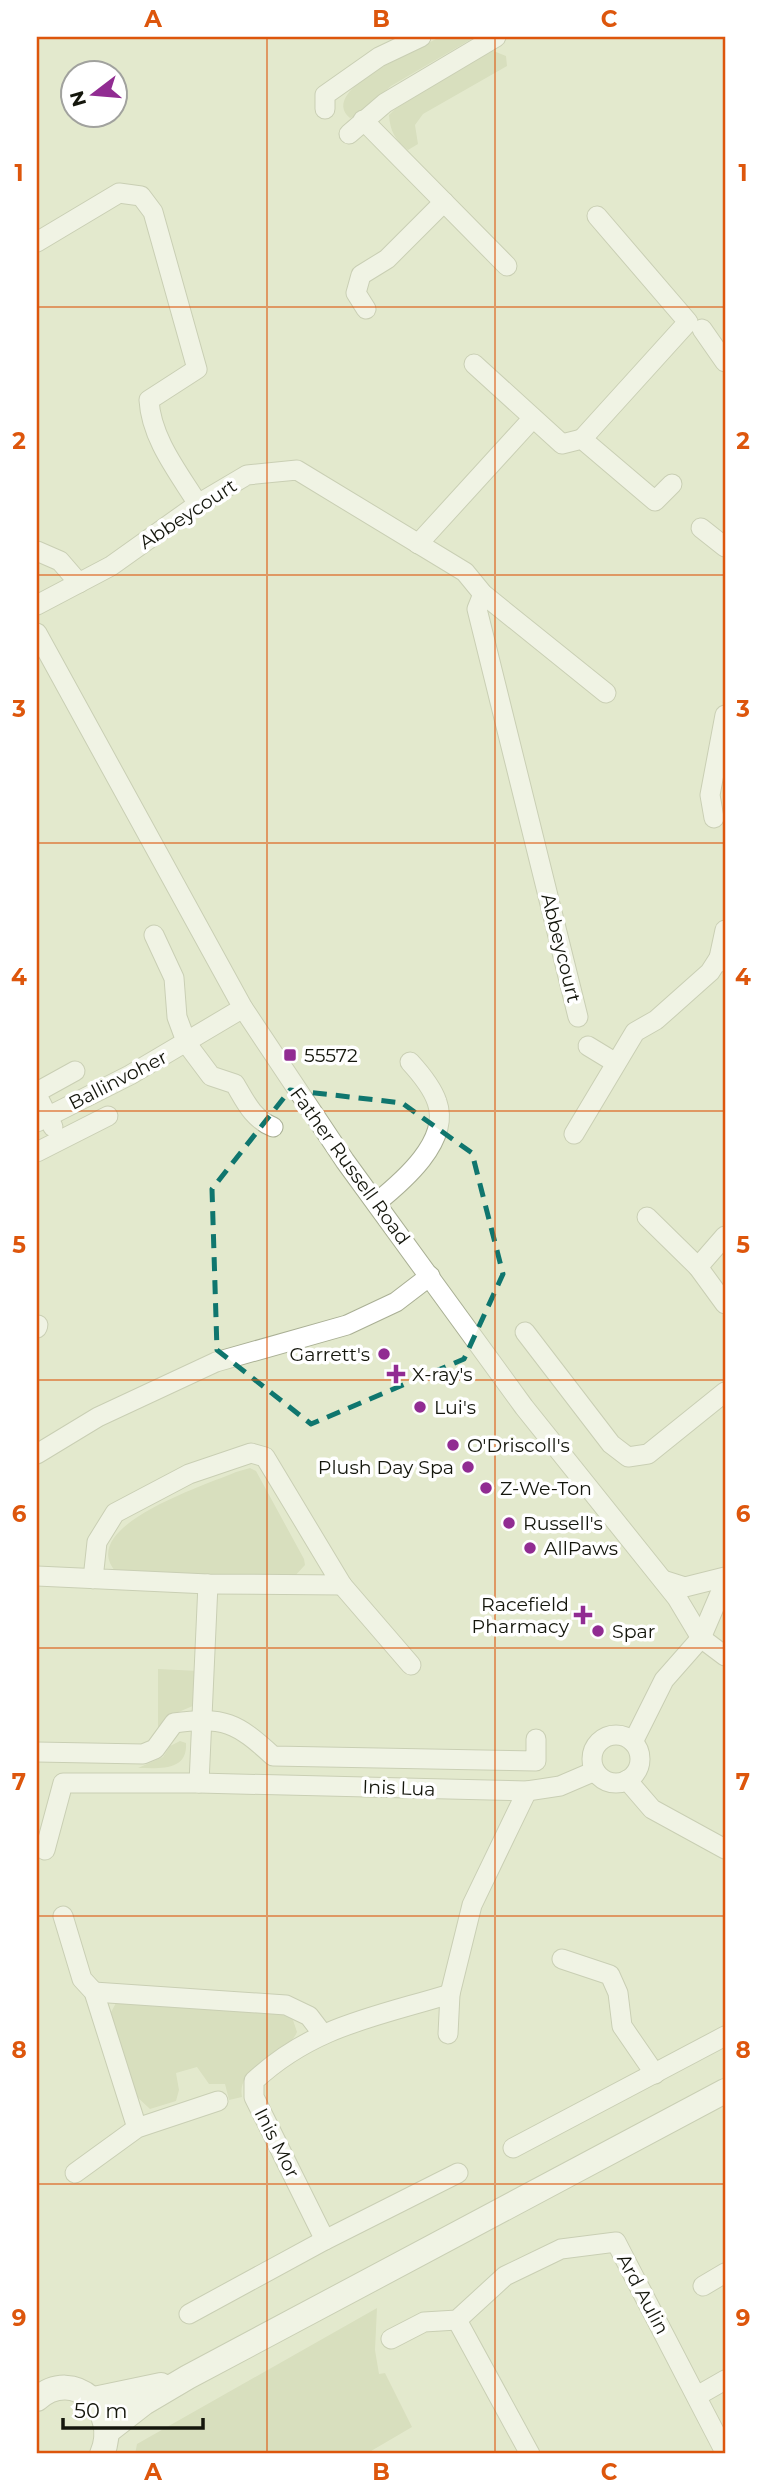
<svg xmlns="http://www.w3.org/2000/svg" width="762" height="2491" font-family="Montserrat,sans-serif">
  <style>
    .green { fill: #cad2ab }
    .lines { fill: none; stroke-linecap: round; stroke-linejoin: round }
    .minor-casing { stroke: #a9af94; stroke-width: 21 }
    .major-casing { stroke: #a9af94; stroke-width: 26 }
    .minor { stroke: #fff; stroke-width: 19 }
    .major { stroke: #fff; stroke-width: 24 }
    .marked { fill: none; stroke: #0f766e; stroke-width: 5; stroke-dasharray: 14 9; stroke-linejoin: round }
    .grid { fill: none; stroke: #dd560c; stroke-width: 2; stroke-opacity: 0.55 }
    .poi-dot { fill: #912c92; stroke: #fff; stroke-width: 2.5 }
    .labels { text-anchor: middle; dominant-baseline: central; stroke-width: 7; stroke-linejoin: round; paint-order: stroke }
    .street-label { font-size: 19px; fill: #14160c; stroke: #fff }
    .poi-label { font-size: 19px; fill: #14160c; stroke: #fff; text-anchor: start }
    .neatline { fill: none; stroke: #dd560c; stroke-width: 2.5 }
    .grid-label { font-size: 23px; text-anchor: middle; font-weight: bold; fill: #dd560c }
  </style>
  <rect width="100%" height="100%" fill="#e3e9cd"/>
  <g class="green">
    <path d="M439,37h36l-84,49 -35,30 -6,2c-34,-29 74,-70 89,-81z"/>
    <path d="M491,50l15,6 1,10 -84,48 -8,11 3,19 -10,6c-13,-10 -18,-19 -19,-35l6,-6z"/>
    <path d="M250,1468l6,3 48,88 1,6 -12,13 -176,-5c-44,-46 89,-88 119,-101z"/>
    <path d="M158,1669l41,2 -4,34 -21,9 -16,20z"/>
    <path d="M180,1741l6,2c2,29 -28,25 -48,25l25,-11 7,-11z"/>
    <path d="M116,2003l163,10 14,7 4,12c-11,26 -61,32 -55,65l-13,3 -4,-16h-16l-12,-17 -21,6 3,17 -3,11 -26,8 -15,-14 -25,-81z"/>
    <path d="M377,2308l-2,42 4,24 6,-1 27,54 -46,27h-231l2,-10z"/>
  </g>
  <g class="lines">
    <g class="minor-casing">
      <g id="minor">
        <path d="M325,109v-14l54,-38 42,-20"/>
        <path d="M363,120l144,146"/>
        <path d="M349,134l36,-31 111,-66"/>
        <path d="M37,242l82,-49 22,3 12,16 44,157 -48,31c2,38 29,72 49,104"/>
        <path d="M366,309l-10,-16 5,-18 26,-16 57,-57"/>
        <path d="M702,329l23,33"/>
        <path d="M474,364l88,80 20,-5 73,62 17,-17"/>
        <path d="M582,439l106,-117 -91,-106"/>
        <path d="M701,528l24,19"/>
        <path d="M418,544l115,-126"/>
        <path d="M37,551l23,10 19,22"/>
        <path d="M483,594l-6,15 101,408"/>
        <path d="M37,605l74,-39 87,-62 49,-29 50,-5 168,102 18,22 123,99"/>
        <path d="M37,633l206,375 102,153 179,246 153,191 24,40 24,18"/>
        <path d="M714,818l-4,-23 15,-80"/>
        <path d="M725,930l-6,28 6,4"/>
        <path d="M154,935l20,43 3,39 10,27 24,32 24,8c10,17 18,35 38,43"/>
        <path d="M588,1046l28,17"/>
        <path d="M37,1092l38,-21"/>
        <path d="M37,1095l16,32"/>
        <path d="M37,1122l93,-47 113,-67"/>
        <path d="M574,1134l61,-102 21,-12 54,-48 9,-14"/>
        <path d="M37,1152l71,-36"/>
        <path d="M376,1203c26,-21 75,-62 61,-101 -5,-15 -16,-28 -27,-40"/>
        <path d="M647,1217l51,50"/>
        <path d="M725,1236l-27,31 27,37"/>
        <path d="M37,1328l1,-3"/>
        <path d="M525,1332l86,112 17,13 20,-3 77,-62"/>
        <path d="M37,1454l61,-37 118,-55 131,-37 49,-23 34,-26"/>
        <path d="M37,1576l171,8 134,1 -77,-128 -14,-4 -62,21 -74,39 -18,29 -4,37"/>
        <path d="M663,1580l22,7 40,-10"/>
        <path d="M342,1585l69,80"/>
        <circle cx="616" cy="1759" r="24"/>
        <path d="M633,1742l31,-62 37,-42 24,-56"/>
        <path d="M37,1752l106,2 12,-5 19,-26c50,-7 63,0 99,33l263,5v-22"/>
        <path d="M627,1780l25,29 73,40"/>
        <path d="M199,1783l9,-199"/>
        <path d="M45,1850l18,-67h136l328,8 33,-5 35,-15"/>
        <path d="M63,1916l19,63 12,13 43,136"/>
        <path d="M562,1959l48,16 8,18 4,33 33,48"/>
        <path d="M94,1992l192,13 23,11 13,17"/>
        <path d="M448,2034l2,-40 22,-89 55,-114"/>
        <path d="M513,2148l212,-112"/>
        <path d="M75,2173l62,-45 81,-27"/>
        <path d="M325,2240l-71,-143v-16c59,-55 121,-64 196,-87"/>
        <path d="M703,2286l22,-13"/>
        <path d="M189,2314l136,-74 133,-67"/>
        <path d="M457,2320l73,134"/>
        <path d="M391,2339l33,-17 33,-2 48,-44 56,-27 55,-7 109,210"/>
        <path d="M697,2396l28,-16"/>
      </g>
    </g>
    <g class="major-casing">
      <g id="major">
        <path d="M37,2399c37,-33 84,12 65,55"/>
        <path d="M94,2399l67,-14"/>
        <path d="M108,2431l36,-28 44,-26 537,-286"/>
      </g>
    </g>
    <use href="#minor" class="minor"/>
    <use href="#major" class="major"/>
  </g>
  <path d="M0 0H762V2491H0ZM290,1090l112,13 70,50 31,121 -39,85 -153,65 -94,-74 -5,-161z" fill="#e3e9cd" fill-opacity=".55" fill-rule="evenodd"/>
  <path class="marked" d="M290,1090l112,13 70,50 31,121 -39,85 -153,65 -94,-74 -5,-161z"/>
  <path class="grid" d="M267,37v2417M495,37v2417M37,307h688M37,575h688M37,843h688M37,1111h688M37,1380h688M37,1648h688M37,1916h688M37,2184h688"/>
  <g class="poi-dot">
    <rect x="283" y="1048" width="14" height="14" rx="3.5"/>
    <circle cx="384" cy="1354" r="7"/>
    <path d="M392.5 1363.5h7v7h7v7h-7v7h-7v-7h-7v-7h7z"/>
    <circle cx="420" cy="1407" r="7"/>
    <circle cx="453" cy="1445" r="7"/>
    <circle cx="468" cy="1467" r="7"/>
    <circle cx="486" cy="1488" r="7"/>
    <circle cx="509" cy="1523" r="7"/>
    <circle cx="530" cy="1548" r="7"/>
    <path d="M579.5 1604.5h7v7h7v7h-7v7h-7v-7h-7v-7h7z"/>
    <circle cx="598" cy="1631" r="7"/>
  </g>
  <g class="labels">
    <g class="street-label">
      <text transform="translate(188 514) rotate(-33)">Abbeycourt</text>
      <text transform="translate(561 948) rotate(76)">Abbeycourt</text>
      <text transform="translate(118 1080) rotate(-27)">Ballinvoher</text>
      <text transform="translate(350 1166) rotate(54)">Father Russell Road</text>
      <text transform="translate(399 1788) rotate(2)">Inis Lua</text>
      <text transform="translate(277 2143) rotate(63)">Inis Mor</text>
      <text transform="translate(643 2294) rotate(62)">Ard Aulin</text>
    </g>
    <g class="poi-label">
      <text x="304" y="1055">55572</text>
      <text x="370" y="1354" text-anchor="end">Garrett's</text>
      <text x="412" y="1374">X-ray's</text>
      <text x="434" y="1407">Lui's</text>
      <text x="467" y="1445">O'Driscoll's</text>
      <text x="454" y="1467" text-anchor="end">Plush Day Spa</text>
      <text x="500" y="1488">Z-We-Ton</text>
      <text x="523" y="1523">Russell's</text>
      <text x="544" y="1548">AllPaws</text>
      <text x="569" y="1604" text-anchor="end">Racefield<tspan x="569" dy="22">Pharmacy</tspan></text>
      <text x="612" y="1631">Spar</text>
    </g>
  </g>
  <rect width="762" height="2491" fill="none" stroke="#ffffff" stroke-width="77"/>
  <g transform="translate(94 94) rotate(254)"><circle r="33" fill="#ffffff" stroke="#a1a29e" stroke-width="2"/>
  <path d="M0-5L12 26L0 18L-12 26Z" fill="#912c92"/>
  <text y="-10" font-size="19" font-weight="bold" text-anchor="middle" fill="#14160c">N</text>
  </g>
  <path d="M63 2418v10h140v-10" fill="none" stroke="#14160c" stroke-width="3.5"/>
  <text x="74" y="2418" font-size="21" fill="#14160c" stroke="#ffffff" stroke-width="5" paint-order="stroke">50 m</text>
  <rect x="38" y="38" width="686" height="2414" class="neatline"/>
  <g class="grid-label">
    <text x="153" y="27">A</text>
    <text x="381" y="27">B</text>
    <text x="609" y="27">C</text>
    <text x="19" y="181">1</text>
    <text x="743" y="181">1</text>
    <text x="19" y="449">2</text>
    <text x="743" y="449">2</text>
    <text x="19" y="717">3</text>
    <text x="743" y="717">3</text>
    <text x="19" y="985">4</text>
    <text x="743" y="985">4</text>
    <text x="19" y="1253">5</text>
    <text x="743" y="1253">5</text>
    <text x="19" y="1522">6</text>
    <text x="743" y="1522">6</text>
    <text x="19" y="1790">7</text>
    <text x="743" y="1790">7</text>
    <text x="19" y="2058">8</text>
    <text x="743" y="2058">8</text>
    <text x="19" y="2326">9</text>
    <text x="743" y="2326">9</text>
    <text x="153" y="2480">A</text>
    <text x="381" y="2480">B</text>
    <text x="609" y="2480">C</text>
  </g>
</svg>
